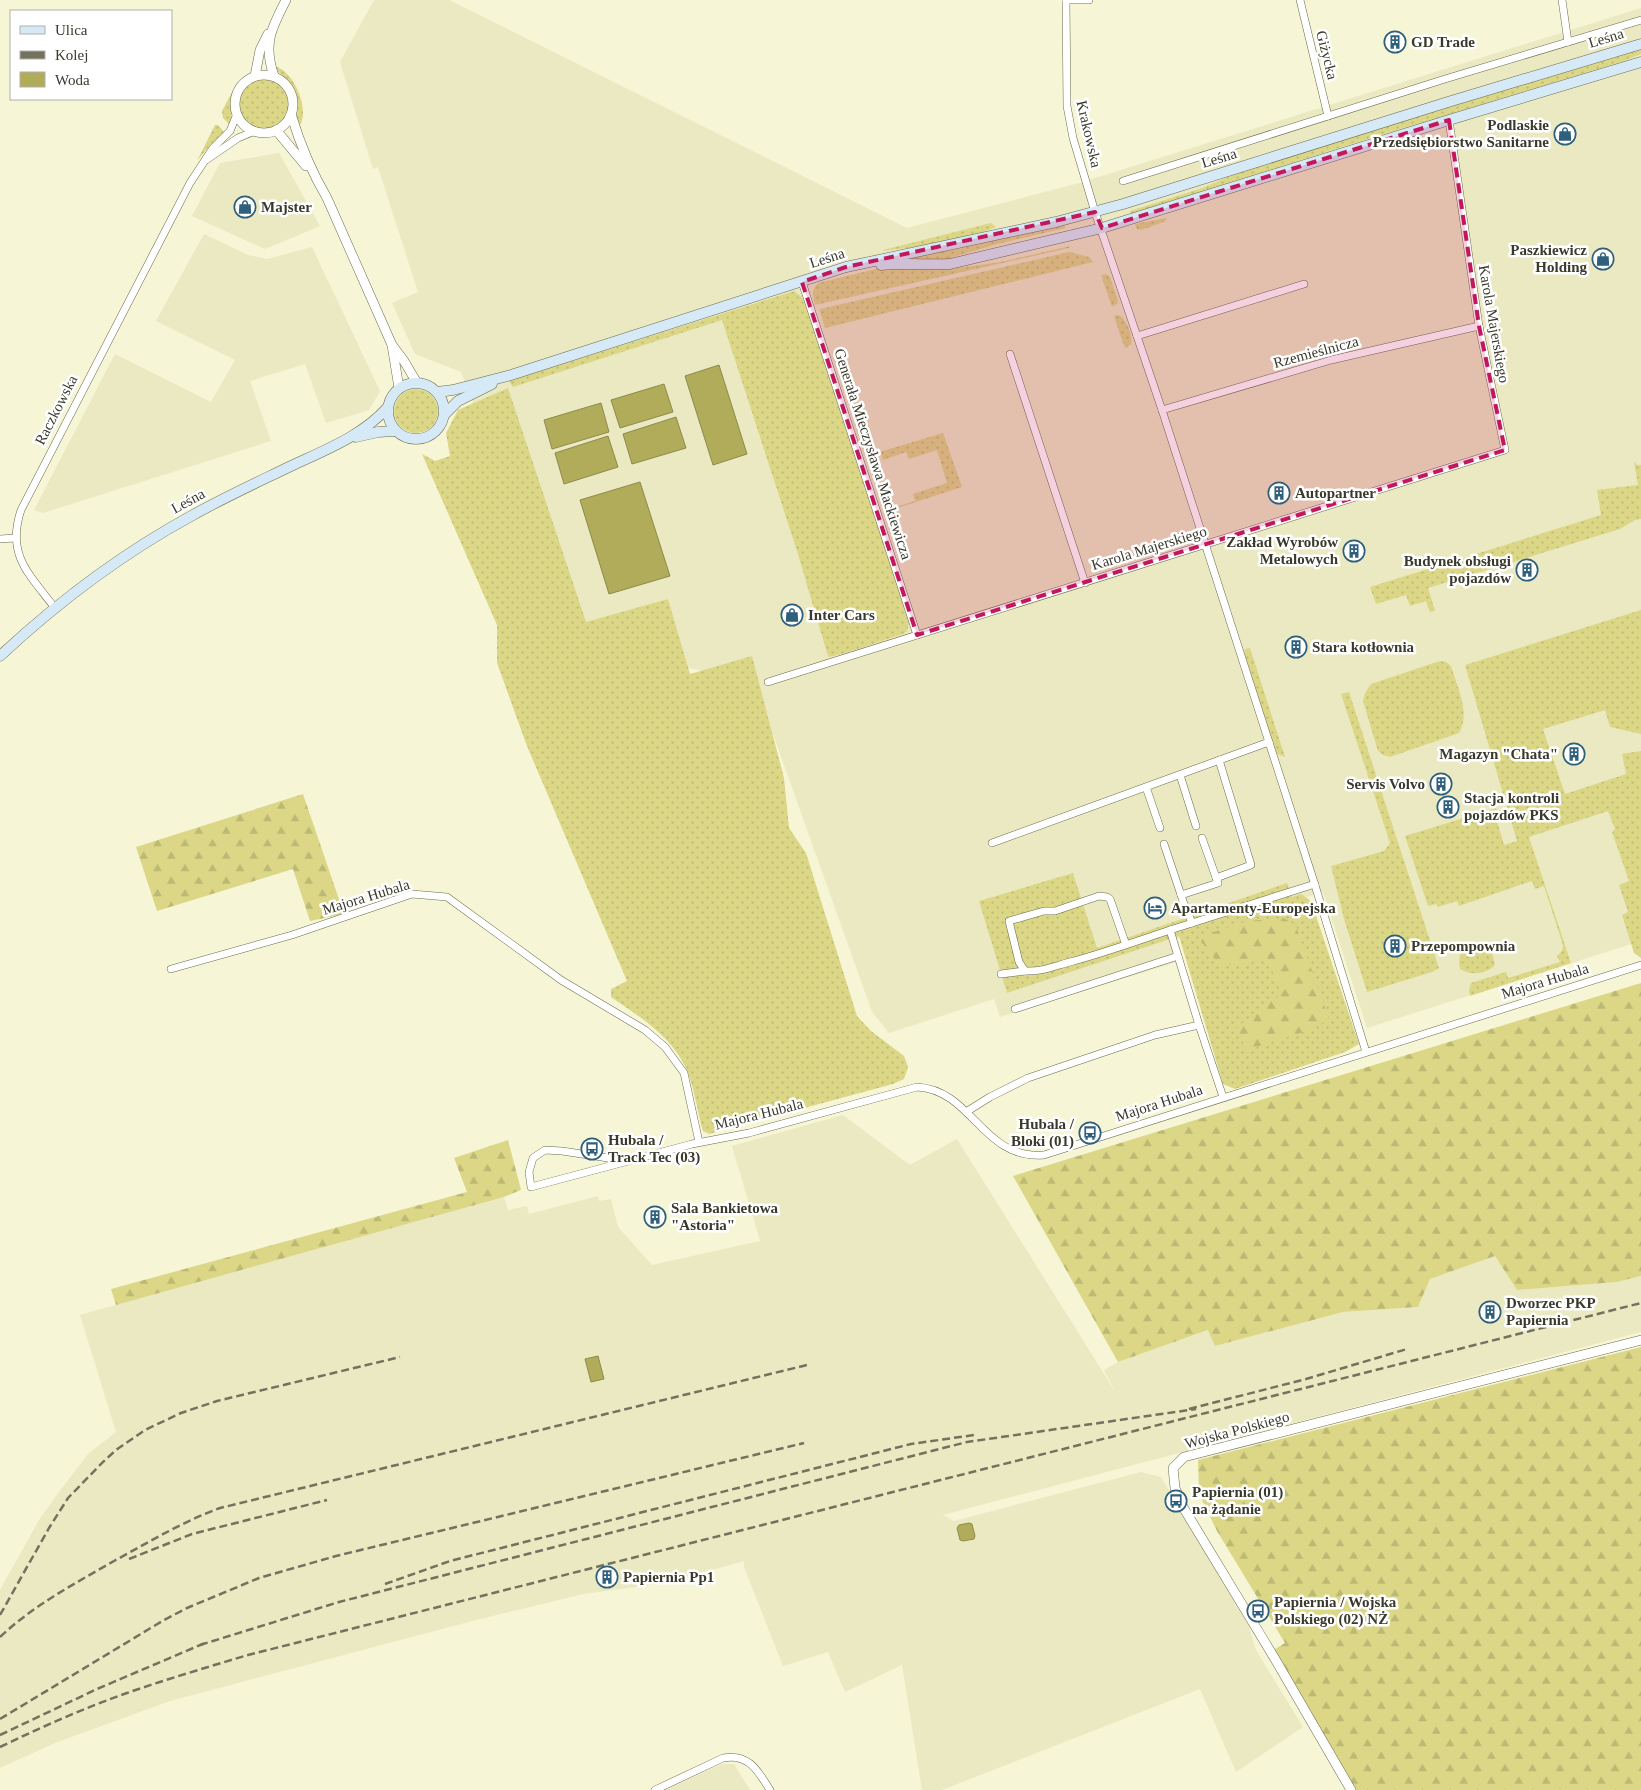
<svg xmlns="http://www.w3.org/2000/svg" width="1641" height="1790" font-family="'Times New Roman',serif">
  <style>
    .built { fill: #ebe9c2 }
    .grass { fill: url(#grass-dots) }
    .forest { fill: url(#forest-firs) }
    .water { fill: #b1ac59; stroke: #8d8a4c }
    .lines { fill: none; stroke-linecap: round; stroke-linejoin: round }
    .minor-casing { stroke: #6b6a4e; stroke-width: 8 }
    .tertiary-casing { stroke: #6b6a4e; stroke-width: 10 }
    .secondary-casing { stroke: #6b6a4e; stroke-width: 11 }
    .minor { stroke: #fff; stroke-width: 7 }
    .tertiary { stroke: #fff; stroke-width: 9 }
    .secondary { stroke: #d5e9f6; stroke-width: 10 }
    .rail { stroke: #72725f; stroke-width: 2.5; stroke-dasharray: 8 4; stroke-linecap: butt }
    .marked { fill: #c2185b; fill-opacity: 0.2; stroke: #c2185b; stroke-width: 4; stroke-dasharray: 10 6; stroke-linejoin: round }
    .labels { text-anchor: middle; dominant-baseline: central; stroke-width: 5; stroke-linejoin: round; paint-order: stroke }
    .street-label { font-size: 15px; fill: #39392c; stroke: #fff }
    .poi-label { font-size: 15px; font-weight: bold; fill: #39392c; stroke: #fff; text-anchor: start }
  </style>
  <defs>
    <pattern id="grass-dots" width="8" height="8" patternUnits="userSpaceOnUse" patternTransform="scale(1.25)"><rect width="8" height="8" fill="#dbd786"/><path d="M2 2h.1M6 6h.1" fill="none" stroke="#bdb974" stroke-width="1.8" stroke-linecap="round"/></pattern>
    <pattern id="forest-firs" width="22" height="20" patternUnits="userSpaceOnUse" patternTransform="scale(1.25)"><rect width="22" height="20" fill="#dbd786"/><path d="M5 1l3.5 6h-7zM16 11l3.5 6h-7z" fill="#bdb974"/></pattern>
  </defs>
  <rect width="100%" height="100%" fill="#f6f5d5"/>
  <g class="built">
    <path d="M374,0h75l458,228 172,-45 562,-175v933l-274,87 -44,-136 -152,49 6,21 -177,55 -6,-18 -105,34 -17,-21 -119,-334 -186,-28 -106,-278 -46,-18 -23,-51 26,-11 -40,-125 -5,2 -33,-107z"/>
    <path d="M279,153l41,73 -55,23 -73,-33 28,-53z"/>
    <path d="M204,234l44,21 19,4 45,-12 68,144 -11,19 -43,13 -21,-59 -55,17 21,60 -228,72 -9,-3 81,-156 96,48 24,-42 -79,-39z"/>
    <path d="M843,1115l67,50 47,-26 159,254 -12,-23 14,-8 91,-32 6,16 128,-34 75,-5 12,-28 65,-23 22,34 100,-8 24,-6v56l-698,183 11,6 187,-49 20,5 88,150 7,23 47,77 -67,45 -36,-83 -258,101h-20l-20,-125 -57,27 -17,-40 -45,14 -39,-99v-6l-79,22 -82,11 -107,26 -306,81 -115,42 -55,25v-178l39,-70 20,-28 29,-38 28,-22 -36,-117 424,-118 4,13 19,-4 2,8 69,-18 1,5 12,-2 7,28 34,38 108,-24 -28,-95z"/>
    <path d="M722,1764h12l16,26h-84z"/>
  </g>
  <g class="grass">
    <path d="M1641,48v6l-17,7 -270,82 -223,71 -1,-3 72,-23 45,-19z"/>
    <path d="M273,66c22,3 40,50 24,63 -1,-17 5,-31 -7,-46 -5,-7 -12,-10 -17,-17z"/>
    <circle cx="264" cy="104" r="29"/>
    <path d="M238,81v2c-11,19 -3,24 -8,42l-7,-7 -1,-7z"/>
    <path d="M215,125h3l7,8 -15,12 -13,16z"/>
    <path d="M1166,218v3l-25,9 -4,-1 -2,-5z"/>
    <path d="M991,223l5,4c-35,15 -75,19 -113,24v-1z"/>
    <path d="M1064,225l2,3 -69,16 -50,15 -15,2 -27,-2 11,-4 37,-5z"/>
    <path d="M1070,246l-1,2 -254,57c-2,-9 -4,-15 3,-22l66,-16 66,2 51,-7z"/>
    <path d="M1069,252l20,5 4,5 -268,66 -5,-17v-2z"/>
    <path d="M1106,274l4,3 8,24 -1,3 -5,3 -11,-32z"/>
    <path d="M794,291l8,6 5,13 102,313 -2,8 -4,3 -54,18 -20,5 -2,-4 -30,-102 -75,-231 -209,67 -4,-6z"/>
    <path d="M1119,315c7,4 14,21 12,29l-5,4 -3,-5 -9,-27z"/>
    <path d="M508,388l78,234 82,-23 22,75 62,-18 32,122 5,50 17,25 51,163 14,15 33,25 4,11 -4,12 -11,5 -184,50 -6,-3c-5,-17 -10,-49 -17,-63 -16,-33 -46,-51 -75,-71v-8l16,-8 -100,-235 -30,-83v-38l-75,-171 13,7 15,-5 -4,-23 12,-23z"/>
    <circle cx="416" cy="411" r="22"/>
    <path d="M943,433l19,54 -77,25 -2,-6 3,-3 3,6 26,-8 -2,-7 34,-11 -10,-33 -28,9 -3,-7 -23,8 -2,-7 -12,4 13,40 -2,1 -14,-42z"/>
    <path d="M1634,461l3,4h4v54l-6,1 -15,9 -192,59 7,23 -5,1 -4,-11 -16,5 -4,-11 -30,9 -6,-17 231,-72 -4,-25 41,-5z"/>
    <path d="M1641,610v124l-31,-7 -5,-17 -62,19 22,65 61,-20 -4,-20 19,-3v207l-7,-5 -12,-38 6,-3 -9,-27 10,-4 -17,-49 3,-3 -7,-18 -79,26 42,126 -101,33 -1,-6 2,-7 35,-11 2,6 52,-16 -3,-6 5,-5 1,-6 -19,-59 -9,3 -3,-8 -73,25 -2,-5 -19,6 -2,-3 -8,2 -23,-70 91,-28 3,7 -3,2 8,28 13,-4 -52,-176z"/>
    <path d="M1250,648l35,109 -8,-3 -33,-101 1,-4z"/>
    <path d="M1440,661l6,1 5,4c6,20 20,48 8,67l-69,24 -7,-2 -5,-4 -15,-50 2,-8 6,-9z"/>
    <path d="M1349,692l90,276 -7,4 -65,20 -23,-73 -13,-53 53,-15 6,-8 -49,-149z"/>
    <path d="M1073,873l24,75 190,-65 5,14 9,-3 10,7 48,143 -14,8 -110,37 -12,-5 -44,-148 -172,57 -28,-92z"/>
    <path d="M1489,941l6,24c-9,9 -24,11 -35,4 -4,-24 10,-23 29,-28z"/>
  </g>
  <g class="forest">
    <path d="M303,794l41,120 -34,7 -17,-52 -136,42 -21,-64z"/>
    <path d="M1284,918l12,8 33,93 -19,11 -64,20 -9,-23 45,-33 -12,-28 -8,-5 -42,5 -22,-29 50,-16z"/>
    <path d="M1641,983v293l-24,6 -100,8 -22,-34 -65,23 -12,28 -75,5 -128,34 -7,-16 -90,32 -105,-186z"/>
    <path d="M508,1140l13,50 -17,7 -388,108 -5,-16 356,-97 -13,-34z"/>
    <path d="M1641,1347v443h-286l-83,-139 13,-8 -68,-112 -18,-37 -1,-34z"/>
  </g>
  <g class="water">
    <path d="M719,365l28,89 -34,11 -28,-89z"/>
    <path d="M664,384l9,28 -53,16 -9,-28z"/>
    <path d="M601,403l8,29 -57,17 -8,-29z"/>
    <path d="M676,417l10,31 -54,16 -9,-30z"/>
    <path d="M608,436l10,31 -54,17 -9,-31z"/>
    <path d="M640,482l30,94 -61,18 -29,-94z"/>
    <path d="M598,1356l6,23 -13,3 -6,-23z"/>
    <path d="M969,1523l3,1 3,12 -1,3 -11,2 -3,-1 -3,-12 2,-3z"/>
  </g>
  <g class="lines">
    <g class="minor-casing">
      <g id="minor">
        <path d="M1066,0l1,106 6,32 22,74 67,198 152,472 52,170"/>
        <path d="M1066,0h23"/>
        <path d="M1300,0l28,116"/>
        <path d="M1562,0l6,42"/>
        <path d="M206,160l32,-22 17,-7"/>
        <path d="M1123,181l322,-102 196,-59"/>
        <path d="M802,282l115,353"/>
        <path d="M1137,336l167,-52"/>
        <path d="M1010,354l75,229"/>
        <path d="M1162,410l169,-50 148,-34"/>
        <path d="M0,539l15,-1"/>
        <path d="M55,608c-26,-34 -49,-53 -34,-98l169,-327 23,-35 17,-17 7,-17"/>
        <path d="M768,682l737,-232 -26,-124 -30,-206"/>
        <path d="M1180,775l16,51"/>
        <path d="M1146,787l14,41"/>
        <path d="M992,843l277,-101"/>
        <path d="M1164,844l20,60 8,19"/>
        <path d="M1216,878l35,-13 -32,-105"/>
        <path d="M1181,895l37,-12 -16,-45"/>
        <path d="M1170,930l145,-46"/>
        <path d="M171,969l121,-34 120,-41 35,3 114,83 84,50 20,17 19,26 15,69"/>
        <path d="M1001,974l24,-3"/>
        <path d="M1015,1009l163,-53"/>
        <path d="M1199,1025l24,72"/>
        <path d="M966,1112l24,-15 38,-19 127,-43 44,-10 -29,-95c-33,11 -66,23 -100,32 -15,4 -29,10 -45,9l-6,-9 -10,-41 35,-10h11l44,-15 8,1 3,2 16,46"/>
        <path d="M628,1161l-66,-10 -17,-1 -12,8 -4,14 2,15 161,-43 57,-11 168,-46c56,3 65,73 127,68l597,-190"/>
        <path d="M655,1790l68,-32c26,-5 35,13 47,32"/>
      </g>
    </g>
    <g class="tertiary-casing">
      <g id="tertiary">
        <circle cx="264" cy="104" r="29"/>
        <path d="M255,76l5,-26 8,-16"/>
        <path d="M274,76c-11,-32 -3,-47 12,-76"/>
        <path d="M291,114c9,30 20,57 36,84l65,147 7,43"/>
        <path d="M276,130l30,36"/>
        <path d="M392,345l12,16 13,22"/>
        <path d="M1351,1790l-76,-131 -92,-152 -8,-19 -2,-20 11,-11 457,-117"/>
      </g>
    </g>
    <g class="secondary-casing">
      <g id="secondary">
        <path d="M881,265c23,-2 46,0 69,-1l152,-36 347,-108 192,-58"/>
        <circle cx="416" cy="411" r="28"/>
        <path d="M437,392l16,-2 58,-15 335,-108 210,-45 67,-18 325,-102 193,-58"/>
        <path d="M444,415l14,-14 34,-17"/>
        <path d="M356,437l22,-5 17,-1"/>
        <path d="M0,656c58,-54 123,-103 193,-141 32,-18 65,-33 98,-49 34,-16 71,-30 96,-58"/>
      </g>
    </g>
    <use href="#minor" class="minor"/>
    <use href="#tertiary" class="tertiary"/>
    <use href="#secondary" class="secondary"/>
    <g class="rail">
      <path d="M1189,1409l117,-30 101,-30"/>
      <path d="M129,1559l63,-25 135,-34"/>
      <path d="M385,1584l65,-23 461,-117 63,-9"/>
      <path d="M0,1615l49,-87 19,-30 35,-36 13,-12 29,-20 36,-17 36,-12 183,-44"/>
      <path d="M0,1637c34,-32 74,-53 114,-76 35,-19 68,-39 106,-53l587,-143"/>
      <path d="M200,1645l139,-43 628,-160 229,-33"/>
      <path d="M0,1719l164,-99 23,-12 72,-30 77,-22 468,-113"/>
      <path d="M0,1735l97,-46 108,-46"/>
      <path d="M0,1747c42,-20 84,-39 127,-54 40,-14 81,-26 121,-38l1393,-352"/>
    </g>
  </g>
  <path class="marked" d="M1449,120l30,206 26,124 -588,185 -115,-353 44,-15 249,-55 7,16z"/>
  <defs>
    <g id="building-ring" transform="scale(1.125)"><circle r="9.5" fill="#fff" stroke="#2e5f7d" stroke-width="1.5"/><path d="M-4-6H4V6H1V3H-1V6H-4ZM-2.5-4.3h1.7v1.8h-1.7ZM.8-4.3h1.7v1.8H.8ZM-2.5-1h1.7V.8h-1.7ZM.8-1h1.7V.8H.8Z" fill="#2e5f7d"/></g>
    <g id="shop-ring" transform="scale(1.125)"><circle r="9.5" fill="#fff" stroke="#2e5f7d" stroke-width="1.5"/><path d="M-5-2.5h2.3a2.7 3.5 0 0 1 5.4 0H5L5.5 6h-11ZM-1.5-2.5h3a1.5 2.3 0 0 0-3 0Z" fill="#2e5f7d"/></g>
    <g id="hotel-ring" transform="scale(1.125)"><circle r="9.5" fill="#fff" stroke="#2e5f7d" stroke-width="1.5"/><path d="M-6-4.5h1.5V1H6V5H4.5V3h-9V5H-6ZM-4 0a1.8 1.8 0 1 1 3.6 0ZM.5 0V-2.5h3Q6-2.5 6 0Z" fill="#2e5f7d"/></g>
    <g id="bus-ring" transform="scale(1.125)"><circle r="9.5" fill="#fff" stroke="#2e5f7d" stroke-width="1.5"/><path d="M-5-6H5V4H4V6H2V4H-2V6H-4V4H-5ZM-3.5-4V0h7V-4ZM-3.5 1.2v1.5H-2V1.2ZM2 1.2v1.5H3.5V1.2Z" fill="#2e5f7d"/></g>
  </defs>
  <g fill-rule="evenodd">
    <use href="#building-ring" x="1395" y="42"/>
    <use href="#shop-ring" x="1565" y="134"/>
    <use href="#shop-ring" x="245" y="207"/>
    <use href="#shop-ring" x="1603" y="259"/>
    <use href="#building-ring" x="1279" y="493"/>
    <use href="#building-ring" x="1354" y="551"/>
    <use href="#building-ring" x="1527" y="570"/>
    <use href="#shop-ring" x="792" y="615"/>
    <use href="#building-ring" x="1296" y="647"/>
    <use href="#building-ring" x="1574" y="754"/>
    <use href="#building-ring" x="1441" y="784"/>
    <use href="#building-ring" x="1448" y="807"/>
    <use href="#hotel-ring" x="1155" y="908"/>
    <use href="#building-ring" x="1395" y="946"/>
    <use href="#bus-ring" x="1090" y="1133"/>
    <use href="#bus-ring" x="592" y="1149"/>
    <use href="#building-ring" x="655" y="1217"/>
    <use href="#building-ring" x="1490" y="1312"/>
    <use href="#bus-ring" x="1176" y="1501"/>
    <use href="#building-ring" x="607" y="1577"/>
    <use href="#bus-ring" x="1258" y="1611"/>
  </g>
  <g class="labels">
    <g class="street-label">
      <text transform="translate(1606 38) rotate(-17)">Leśna</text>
      <text transform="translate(1327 55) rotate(76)">Giżycka</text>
      <text transform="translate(1089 134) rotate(77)">Krakowska</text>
      <text transform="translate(1219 158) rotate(-17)">Leśna</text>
      <text transform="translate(827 258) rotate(-18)">Leśna</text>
      <text transform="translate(1494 324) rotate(80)">Karola Majerskiego</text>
      <text transform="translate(1316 352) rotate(-15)">Rzemieślnicza</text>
      <text transform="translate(56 410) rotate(-63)">Raczkowska</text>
      <text transform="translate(873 454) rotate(72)">Generała Mieczysława Mackiewicza</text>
      <text transform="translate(188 501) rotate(-29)">Leśna</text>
      <text transform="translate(1149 548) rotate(-17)">Karola Majerskiego</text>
      <text transform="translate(366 897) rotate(-17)">Majora Hubala</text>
      <text transform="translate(1545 981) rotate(-17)">Majora Hubala</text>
      <text transform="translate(1159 1103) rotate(-18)">Majora Hubala</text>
      <text transform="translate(759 1114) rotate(-14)">Majora Hubala</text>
      <text transform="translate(1237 1430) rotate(-15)">Wojska Polskiego</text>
    </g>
    <g class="poi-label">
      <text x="1411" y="42">GD Trade</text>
      <text x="1549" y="125" text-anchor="end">Podlaskie<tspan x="1549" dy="17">Przedsiębiorstwo Sanitarne</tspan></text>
      <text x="261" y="207">Majster</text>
      <text x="1587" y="250" text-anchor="end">Paszkiewicz<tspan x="1587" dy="17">Holding</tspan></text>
      <text x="1295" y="493">Autopartner</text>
      <text x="1338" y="542" text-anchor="end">Zakład Wyrobów<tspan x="1338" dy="17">Metalowych</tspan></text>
      <text x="1511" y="561" text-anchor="end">Budynek obsługi<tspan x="1511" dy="17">pojazdów</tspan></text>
      <text x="808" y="615">Inter Cars</text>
      <text x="1312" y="647">Stara kotłownia</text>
      <text x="1558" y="754" text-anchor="end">Magazyn "Chata"</text>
      <text x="1425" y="784" text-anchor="end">Servis Volvo</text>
      <text x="1464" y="798">Stacja kontroli<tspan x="1464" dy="17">pojazdów PKS</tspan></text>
      <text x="1171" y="908">Apartamenty-Europejska</text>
      <text x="1411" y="946">Przepompownia</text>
      <text x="1074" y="1124" text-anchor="end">Hubala /<tspan x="1074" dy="17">Bloki (01)</tspan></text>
      <text x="608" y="1140">Hubala /<tspan x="608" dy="17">Track Tec (03)</tspan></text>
      <text x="671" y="1208">Sala Bankietowa<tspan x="671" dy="17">"Astoria"</tspan></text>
      <text x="1506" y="1303">Dworzec PKP<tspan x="1506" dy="17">Papiernia</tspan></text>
      <text x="1192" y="1492">Papiernia (01)<tspan x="1192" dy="17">na żądanie</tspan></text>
      <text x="623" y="1577">Papiernia Pp1</text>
      <text x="1274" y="1602">Papiernia / Wojska<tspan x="1274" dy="17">Polskiego (02) NŻ</tspan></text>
    </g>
  </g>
  <rect x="10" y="10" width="162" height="90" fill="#ffffff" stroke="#b0b0ab"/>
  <rect x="20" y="26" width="25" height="8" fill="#d5e9f6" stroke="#b0b0ab"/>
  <text x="55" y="35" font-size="15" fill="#39392c">Ulica</text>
  <rect x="20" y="51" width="25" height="8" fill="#72725f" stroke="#b0b0ab"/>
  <text x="55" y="60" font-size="15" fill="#39392c">Kolej</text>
  <rect x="20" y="72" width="25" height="15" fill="#b1ac59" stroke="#b0b0ab"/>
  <text x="55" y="85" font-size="15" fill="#39392c">Woda</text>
</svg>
